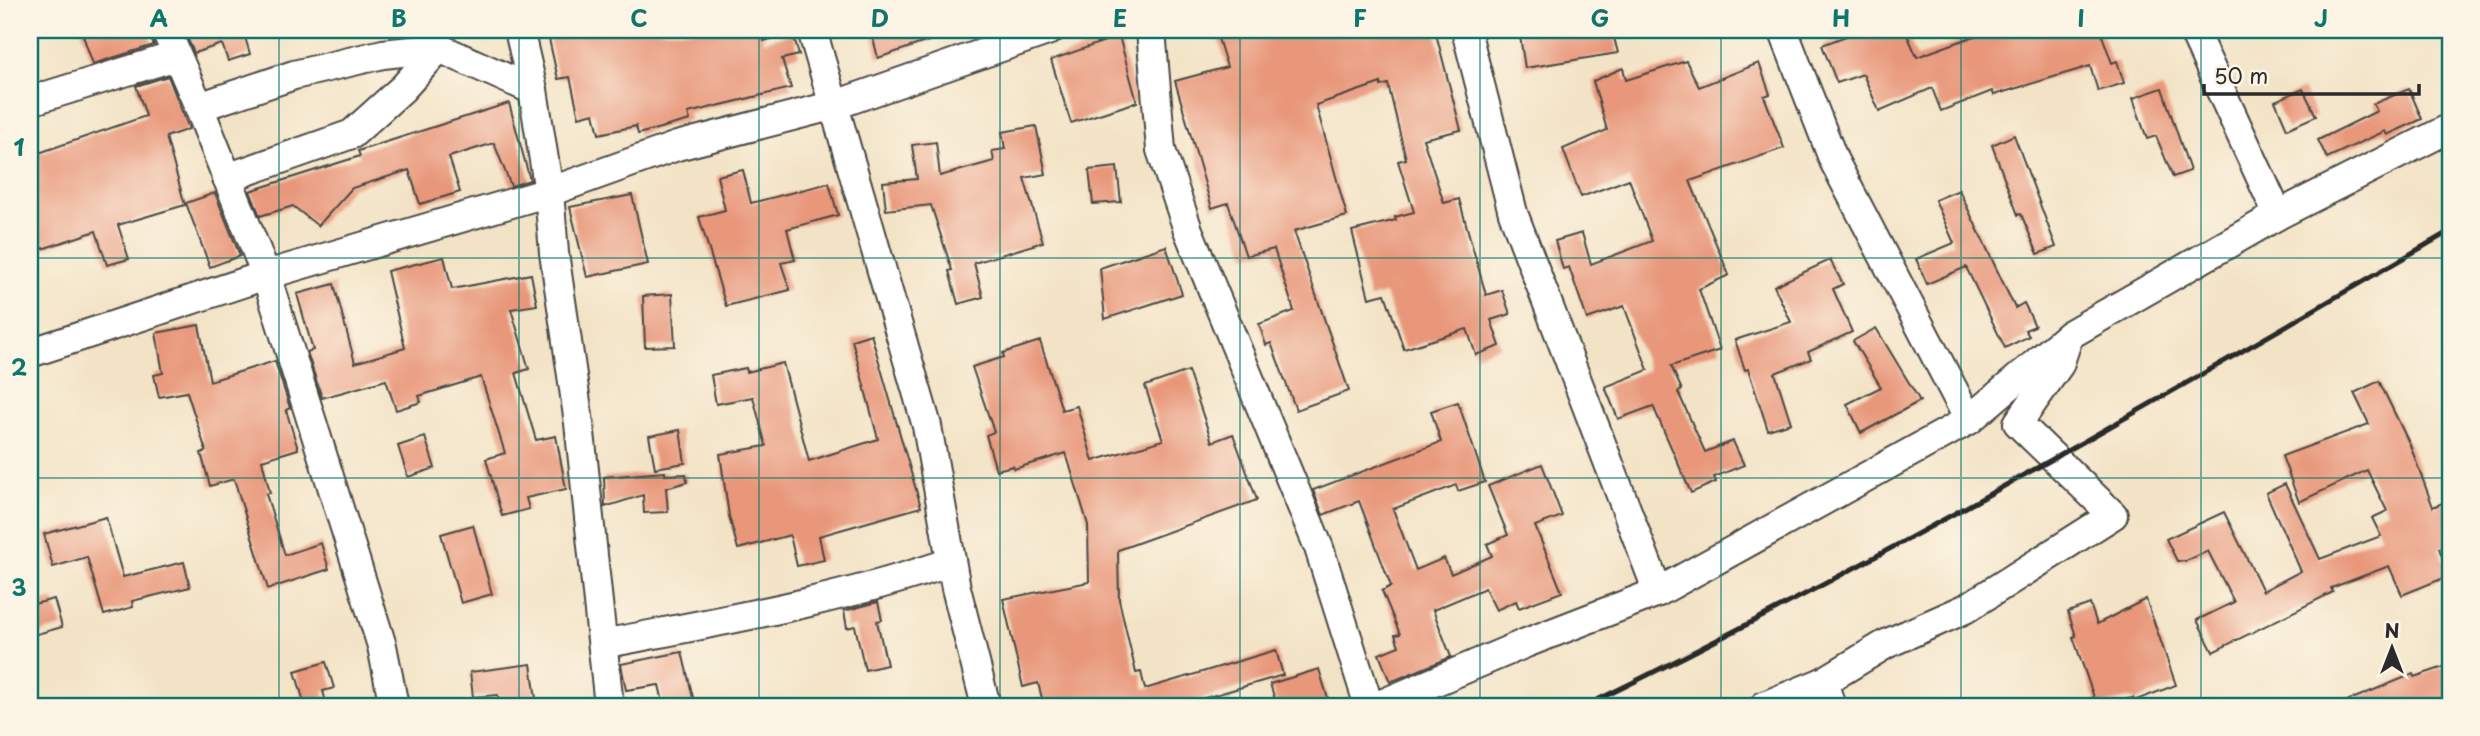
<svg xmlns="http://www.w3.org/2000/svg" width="2480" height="736" font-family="'Playpen Sans',sans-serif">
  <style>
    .building { fill: #e8977a }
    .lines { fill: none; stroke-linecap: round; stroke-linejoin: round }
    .street-casing { stroke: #494742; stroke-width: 32 }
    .street { stroke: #fff; stroke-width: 28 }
    .rail { stroke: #2b2b2b; stroke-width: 5 }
    .grid { fill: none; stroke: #0f766e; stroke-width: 2; stroke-opacity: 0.55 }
    .neatline { fill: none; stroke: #0f766e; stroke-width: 2.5 }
    .grid-label { font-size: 23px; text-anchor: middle; font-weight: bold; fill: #0f766e }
  </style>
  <rect width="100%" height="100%" fill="#fcf5e5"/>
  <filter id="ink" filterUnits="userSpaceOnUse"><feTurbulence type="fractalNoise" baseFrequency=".0143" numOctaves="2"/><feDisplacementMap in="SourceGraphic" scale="14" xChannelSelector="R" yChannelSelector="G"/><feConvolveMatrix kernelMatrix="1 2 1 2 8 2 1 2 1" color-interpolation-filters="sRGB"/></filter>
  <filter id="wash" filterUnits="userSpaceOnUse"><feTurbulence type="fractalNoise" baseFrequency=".00686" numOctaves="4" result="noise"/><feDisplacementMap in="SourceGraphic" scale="28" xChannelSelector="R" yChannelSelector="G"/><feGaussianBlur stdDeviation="1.57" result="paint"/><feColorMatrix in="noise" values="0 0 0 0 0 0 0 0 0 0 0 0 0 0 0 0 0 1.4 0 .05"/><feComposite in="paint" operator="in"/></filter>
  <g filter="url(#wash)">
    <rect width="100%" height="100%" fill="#f3e3c6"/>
    <g id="blocks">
      <g class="building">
        <path d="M81,30h65l8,15 -61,19z"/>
        <path d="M251,30l1,4 -7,3 5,17 -22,7 -6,-17 -28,9 -10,-22z"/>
        <path d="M547,30h216l1,11 29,-8 6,22 -17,4 9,29 -103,25 2,7 -52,14 -2,-8 -37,8 -5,-21 -15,4 -9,-40 -12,2z"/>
        <path d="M871,30h74l1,5 -68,23z"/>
        <path d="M1232,30h203l26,100 -38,9 21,64 15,-4 27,96 16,-5 8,24 -19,6 9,26 -24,9 -9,-26 -63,20 -19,-55 -16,4 -17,-67 44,-11 -1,-3 19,-5 -16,-51 8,-2 -18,-75 -7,2v-3l-65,22 31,111 -53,15 55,160 -53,19 -25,-67 -5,2 -7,-21 35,-13 -20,-62 -28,7 -18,-53 -16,5 -37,-127 52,-14 -10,-32z"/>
        <path d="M1519,30h93l6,23 -93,15z"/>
        <path d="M1862,30h43l12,27 74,-27h109l12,33 5,-2 7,22 -26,8 -8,-25 -96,29 -2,-4 -51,20 -9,-23 -53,23 -16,-37 -26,9 -15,-38z"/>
        <path d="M1119,36l18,66 -66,21 -20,-63z"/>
        <path d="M1686,61l13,26 60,-24 11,31 -6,2 20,52 -94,33 39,94 -30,14 21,61 -49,16 11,24 -4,2 27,60 28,-11 11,24 -30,12 2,5 -25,11 -38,-87 -35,13 -13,-32 43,-17 -24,-64 -37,13 -18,-52 -6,2 -8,-28 27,-8 9,31 61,-23 -23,-62 -48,18 -18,-48 44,-19 -14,-49 30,-13 3,12z"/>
        <path d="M168,76l21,53 -23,8 19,68 -67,20 11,34 -22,6 -11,-34 -66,22v-97l116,-40 -10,-30z"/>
        <path d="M2162,88l28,83 -17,6 -17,-41 -9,3 -14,-41z"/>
        <path d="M2303,89l13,27 -29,13 -12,-28z"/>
        <path d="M2409,89l13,30 -35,16 -2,-4 -58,27 -9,-18 59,-29 -4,-7z"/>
        <path d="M509,103l21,77 -19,6 -17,-43 -45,14 11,35 -40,12 -11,-34 -57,18 -34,38 -25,-20 -33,10 -10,-25 110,-35 -2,-5z"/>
        <path d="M1036,126l10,48 -22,4 19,64 -69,21 9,34 -25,7 -9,-33 3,-1 -21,-65 -45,5 -3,-28 34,-3 -5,-34 24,-3 4,34 54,-15 -2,-10 13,-2 -3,-17z"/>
        <path d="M2014,135l42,112 -18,7 -17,-40 -3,1 -26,-70z"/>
        <path d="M1117,167l4,35 -28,2 -4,-34z"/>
        <path d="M743,170l8,33 78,-20 9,32 -51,14 8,31 -14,3 9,27 -64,16 -27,-89 26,-7 -8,-34z"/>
        <path d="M1959,190l56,118 9,-5 11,23 -10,4 4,6 -24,12 -39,-81 -39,17 -11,-25 38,-16 -19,-43z"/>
        <path d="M215,193l25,63 -30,11 -24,-64z"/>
        <path d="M632,195l16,69 -61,13 -17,-70z"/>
        <path d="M1166,246l16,48 -77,25 -5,-51z"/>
        <path d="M444,257l8,32 79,-15 6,31 -26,4 18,60 -13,4 20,67 20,-4 10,53 -40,9 3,11 -27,7 -16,-57 19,-6 -24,-76 -62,19 2,6 -25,8 -10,-30 -64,18 -15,-46 6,-2 -16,-56 37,-10 21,79 50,-15 -18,-77z"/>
        <path d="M1830,260l13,24 -10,5 19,43 -44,20 3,7 -36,14 16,50 -23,7 -20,-61 -3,1 -10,-30 56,-18 -17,-36z"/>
        <path d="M672,294l3,52 -30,1 -2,-51z"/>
        <path d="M199,325l11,56 65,-20 15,47 -4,2 12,39 -36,11 8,33 -4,1 19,61 36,-12 8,26 -61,20 -34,-110 -24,7 -9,-33 5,-2 -19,-59 -28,5 -5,-22 9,-2 -7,-40z"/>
        <path d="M1876,328l44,73 -59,32 -14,-29 34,-17 -28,-46z"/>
        <path d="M871,334l50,173 -102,29 5,24 -27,6 -7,-31 -52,14 -9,-33 -9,-62 46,-8 -13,-49 -37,7 -5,-29 35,-7 1,4 36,-9 26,98 69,-22 -26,-99z"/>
        <path d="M1040,341l22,69 15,-4 16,55 70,-21 -18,-54 43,-15 24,71 21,-8 24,66 -139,50 1,50 17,73 5,-1 4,17 131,-39 7,25 -105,31h-134l-6,-23 -15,4 -20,-88 86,-17 -1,-57 -22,-72 -52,16 -1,-3 -17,4 -10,-35 8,-3 -22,-65 32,-10 -1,-4z"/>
        <path d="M2379,381l31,64 23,62 17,-7v44l-11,4 10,28 -47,19 -13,-29 -58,22 2,4 -120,60 -16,-32 37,-18 -26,-51 -22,10h-9l-11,-22 58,-27 39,79 38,-20 -35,-78 19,-9 35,75 61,-23 -9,-18 15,-7 -20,-41 -68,32 -17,-46 87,-32 -15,-31z"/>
        <path d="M1458,402l27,80 -27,9 -2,-6 -63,24 23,61 28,-12 7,16 41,-18 -5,-12 21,-9 -20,-49 54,-22 20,52 -27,10 27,66 -43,16 -3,-7 -20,9 -11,-22 -52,22 18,47 -61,25 -11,-28 20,-8 -4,-11 5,-1 -18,-43 9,-5 -32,-85 -36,14 -10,-25 128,-48 -10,-31z"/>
        <path d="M680,430l5,33 -30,5 -6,-32z"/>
        <path d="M425,437l10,31 -27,9 -10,-31z"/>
        <path d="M665,472v3l21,-1 1,8 -21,6 2,24 -24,1 -1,-18 -38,12 -1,-30z"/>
        <path d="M106,517l17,60 61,-15 6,25 -58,14 1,6 -29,8 -17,-58 -34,10 -9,-33z"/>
        <path d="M473,525l19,69 -31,9 -20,-69z"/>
        <path d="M54,599l8,28 -32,9v-31z"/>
        <path d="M2146,599l30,86 -42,16 -1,-3 -36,8 -24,-69 3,-1 -8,-24 22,-8 7,20z"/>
        <path d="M878,602l4,18 -5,1 10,44 -22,5 -10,-44 -8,2 -3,-17z"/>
        <path d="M682,652l13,54h-31l-5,-21 -33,5 -5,-26z"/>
        <path d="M326,662l8,26 -11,3 4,15h-22l-10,-35z"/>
        <path d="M531,664l6,42h-37l-2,-11 -25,2 -3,-25z"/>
        <path d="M2450,665v41h-115l78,-32 1,3z"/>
        <path d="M1319,669l10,33 -13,4h-39l-7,-22z"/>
      </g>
    </g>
  </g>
  <g filter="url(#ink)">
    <use href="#blocks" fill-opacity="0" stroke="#494742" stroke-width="2"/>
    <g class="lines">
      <g class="street-casing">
        <g id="street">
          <path d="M166,30l33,77 95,-32 89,-21 56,-6 94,42"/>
          <path d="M519,30l14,60 16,102 5,61 25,170 30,283"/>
          <path d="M812,30l115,396 29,162 30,118"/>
          <path d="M1151,30l10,120 27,80 131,318 50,158"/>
          <path d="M1466,30l47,183 145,379"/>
          <path d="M1783,30l51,131 135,259"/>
          <path d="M2193,30l85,185"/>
          <path d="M30,101l146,-45"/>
          <path d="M199,107l67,168 116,371 12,60"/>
          <path d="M227,178l125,-44 51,-46 36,-40"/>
          <path d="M30,353l236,-78 283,-83 128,-46 158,-41 215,-75"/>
          <path d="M603,644c117,-23 235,-43 348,-82"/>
          <path d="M1823,682l8,24"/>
          <path d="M1377,706l149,-63 132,-51 311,-172 100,-85 209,-120 172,-87"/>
          <path d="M1764,706l59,-24 63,-38 79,-35 148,-94 -95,-92 41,-58 8,-24"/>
        </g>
      </g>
      <use href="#street" class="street"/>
      <path class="rail" d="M1585,706c296,-144 580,-310 865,-475"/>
    </g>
  </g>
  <path class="grid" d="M279,30v676M519,30v676M759,30v676M1000,30v676M1240,30v676M1480,30v676M1721,30v676M1961,30v676M2201,30v676M30,258h2420M30,478h2420"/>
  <rect width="2480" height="736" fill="none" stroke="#fcf5e5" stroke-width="77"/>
  <g transform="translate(2392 648)" stroke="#fcf5e5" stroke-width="5" paint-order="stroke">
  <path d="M0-5L12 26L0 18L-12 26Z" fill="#2b2b2b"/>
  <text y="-10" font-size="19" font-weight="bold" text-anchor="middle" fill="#2b2b2b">N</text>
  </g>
  <path d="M2204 84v10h215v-10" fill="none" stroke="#2b2b2b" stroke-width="3.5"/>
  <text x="2214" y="84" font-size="21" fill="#2b2b2b" stroke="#fcf5e5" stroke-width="5" paint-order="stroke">50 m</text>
  <rect x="38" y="38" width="2404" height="660" class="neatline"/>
  <g class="grid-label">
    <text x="159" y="27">A</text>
    <text x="399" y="27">B</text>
    <text x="639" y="27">C</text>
    <text x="880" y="27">D</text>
    <text x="1120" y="27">E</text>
    <text x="1360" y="27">F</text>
    <text x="1600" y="27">G</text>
    <text x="1841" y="27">H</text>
    <text x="2081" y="27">I</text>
    <text x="2321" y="27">J</text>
    <text x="19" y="156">1</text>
    <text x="19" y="376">2</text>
    <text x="19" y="596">3</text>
  </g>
</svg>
